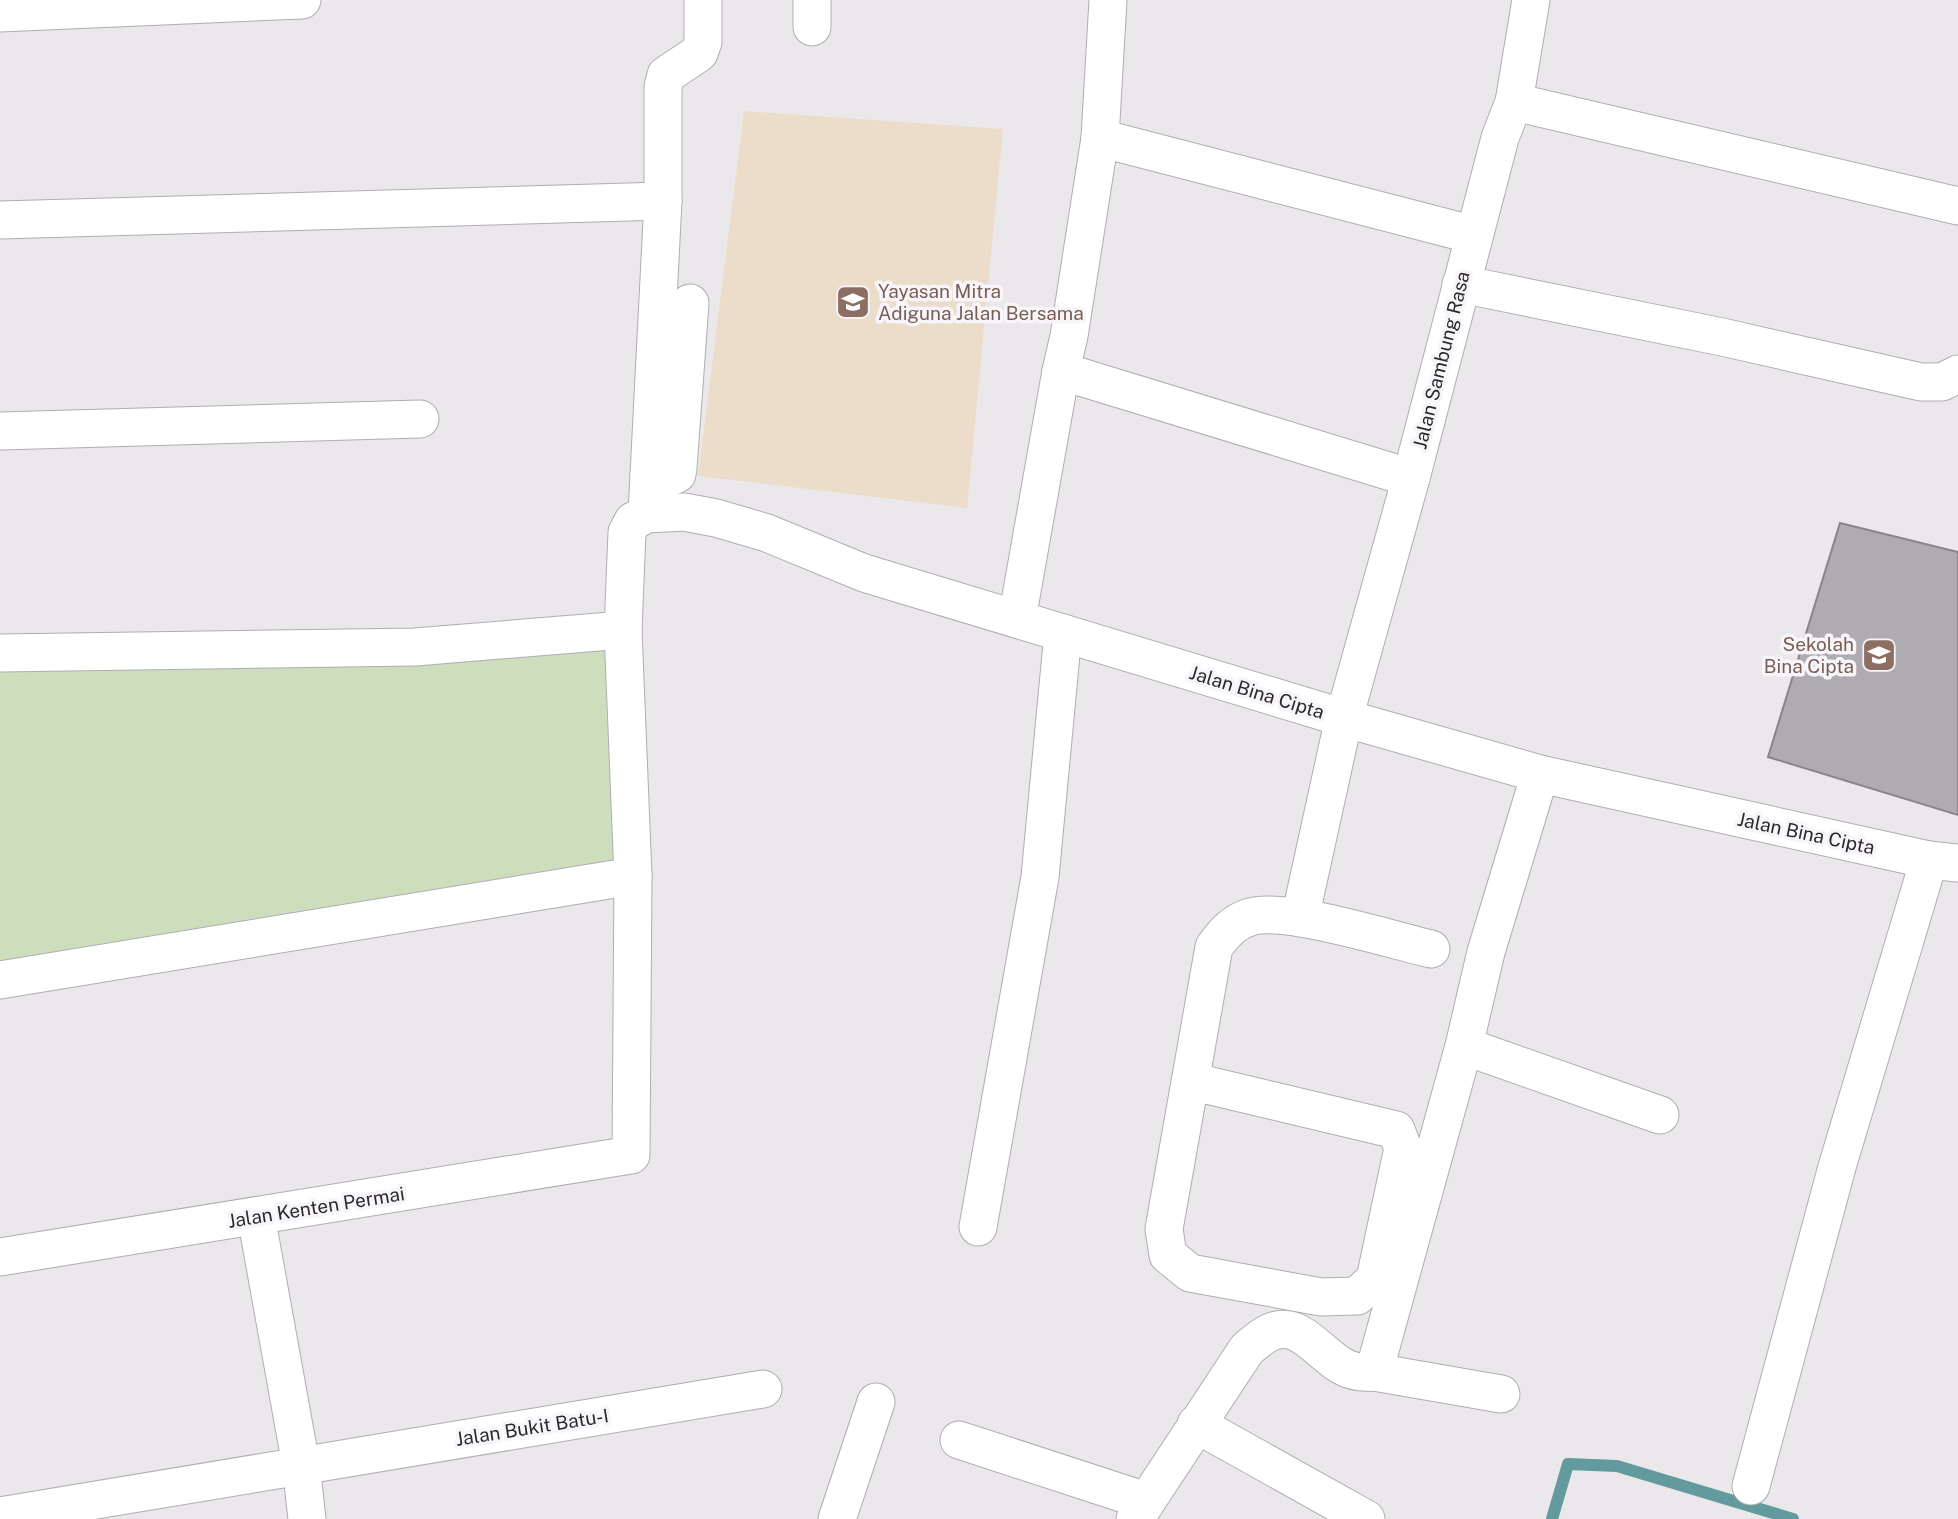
<svg xmlns="http://www.w3.org/2000/svg" width="1958" height="1519" font-family="'Public Sans',sans-serif">
  <style>
    .education { fill: #ecddca }
    .green { fill: #cddebd }
    .lines { fill: none; stroke-linecap: round; stroke-linejoin: round }
    .stream { stroke: #629a9d; stroke-width: 12 }
    .building { fill: #aeacb1; stroke: #88868b; stroke-width: 2 }
    .minor-casing { stroke: #b0adb1; stroke-width: 39 }
    .minor { stroke: #fff; stroke-width: 37 }
    .labels { text-anchor: middle; dominant-baseline: central; stroke-width: 7; stroke-linejoin: round; paint-order: stroke }
    .education-label { font-size: 19px; fill: #785e54; stroke: #f8f5fa; text-anchor: start }
    .street-label { font-size: 19px; fill: #2b2a2b; stroke: #f8f5fa }
  </style>
  <rect width="100%" height="100%" fill="#ebe8ec"/>
  <path class="education" d="M744,111l259,18 -36,379 -269,-32z"/>
  <path class="green" d="M608,641l14,231 -622,97v-311z"/>
  <g class="lines">
    <path class="stream" d="M1552,1519l16,-55 49,2 176,53"/>
  </g>
  <path class="building" d="M1840,523l118,29v263l-190,-58z"/>
  <g class="lines">
    <g class="minor-casing">
      <g id="minor">
        <path d="M812,0v27"/>
        <path d="M1108,0l-8,138 -31,198 -8,35 350,107"/>
        <path d="M0,13l302,-13"/>
        <path d="M1514,102l444,104"/>
        <path d="M1100,138l374,97"/>
        <path d="M0,220l663,-19"/>
        <path d="M1461,284l261,53 199,45h21l16,-8"/>
        <path d="M0,431l420,-12"/>
        <path d="M649,475l19,3 9,-4 1,-6 12,-165"/>
        <path d="M647,514l16,-313v-114l3,-12 33,-22 4,-11v-42"/>
        <path d="M1017,619l44,-248"/>
        <path d="M0,653l415,-6 208,-17"/>
        <path d="M1300,918l44,-200 67,-240 89,-340 14,-36 17,-102"/>
        <path d="M0,980l633,-104"/>
        <path d="M1464,1046l196,69"/>
        <path d="M1190,1081l206,49 7,18 -28,131 -18,17 -36,1 -131,-24 -22,-18 -4,-26 50,-282c10,-14 20,-25 36,-30 34,-11 142,23 181,32"/>
        <path d="M256,1216l45,249 6,54"/>
        <path d="M978,1227l62,-350 23,-244"/>
        <path d="M0,1257l631,-102 2,-279 -10,-246 4,-98 6,-11 14,-7 37,-2 32,6 51,15 97,40 480,145 196,56 389,86 29,3"/>
        <path d="M1374,1372l127,22"/>
        <path d="M1196,1424l170,95"/>
        <path d="M959,1440l187,61"/>
        <path d="M1751,1486l86,-319 92,-307"/>
        <path d="M0,1516l763,-127"/>
        <path d="M837,1519l39,-117"/>
        <path d="M1135,1519l112,-170c6,-5 12,-10 18,-14 32,-20 53,18 77,31 10,6 21,7 32,6l90,-326 22,-94 54,-178"/>
      </g>
    </g>
    <use href="#minor" class="minor"/>
  </g>
  <defs>
    <g id="university-square" transform="scale(1.75)"><rect x="-9" y="-9" width="18" height="18" rx="4" fill="#8d6e63" stroke="#f8f5fa"/><path d="M0-5L7-2L0 1L-7-2ZM-4 1L0 2.5L4 1V4Q0 6-4 4Z" fill="#fff"/></g>
    <g id="school-square" transform="scale(1.75)"><rect x="-9" y="-9" width="18" height="18" rx="4" fill="#8d6e63" stroke="#f8f5fa"/><path d="M0-5L7-2L0 1L-7-2ZM-4 1L0 2.5L4 1V4Q0 6-4 4Z" fill="#fff"/></g>
  </defs>
  <g fill-rule="evenodd">
    <use href="#university-square" x="853" y="302"/>
    <use href="#school-square" x="1879" y="655"/>
  </g>
  <g class="labels">
    <g class="education-label">
      <text x="878" y="291">Yayasan Mitra<tspan x="878" dy="22">Adiguna Jalan Bersama</tspan></text>
      <text x="1854" y="644" text-anchor="end">Sekolah<tspan x="1854" dy="22">Bina Cipta</tspan></text>
    </g>
    <g class="street-label">
      <text transform="translate(1441 360) rotate(-76)">Jalan Sambung Rasa</text>
      <text transform="translate(1257 692) rotate(17)">Jalan Bina Cipta</text>
      <text transform="translate(1806 833) rotate(12)">Jalan Bina Cipta</text>
      <text transform="translate(316 1207) rotate(-9)">Jalan Kenten Permai</text>
      <text transform="translate(532 1427) rotate(-9)">Jalan Bukit Batu-I</text>
    </g>
  </g>
</svg>
